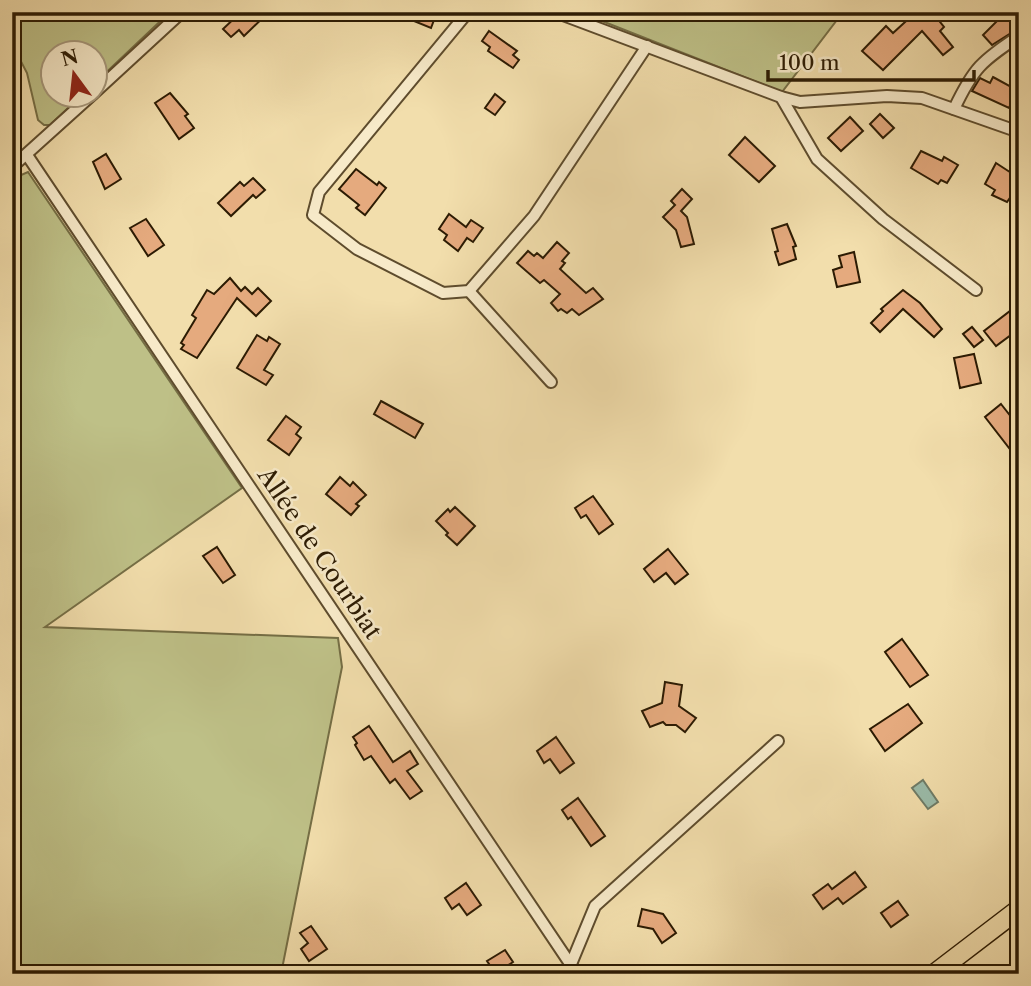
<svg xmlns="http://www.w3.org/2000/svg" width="1031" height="986" font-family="'Libre Caslon Text',serif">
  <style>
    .green { fill: #bec087; stroke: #756e45; stroke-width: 2 }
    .water { fill: #9bbcaa; stroke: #6f7c67; stroke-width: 2 }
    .building { fill: #e5aa7e; stroke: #2c1b03; stroke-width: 2 }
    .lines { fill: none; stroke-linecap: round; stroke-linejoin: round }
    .minor-casing { stroke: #5e4c2d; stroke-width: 14 }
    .primary-casing { stroke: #2c1b03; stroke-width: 21 }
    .minor { stroke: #f7eac9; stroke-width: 10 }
    .primary { stroke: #f2deac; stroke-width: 18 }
    .labels { text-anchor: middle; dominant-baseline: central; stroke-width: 5; stroke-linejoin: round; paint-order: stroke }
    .street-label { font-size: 24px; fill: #2c1b03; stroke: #f7eac9 }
  </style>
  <rect width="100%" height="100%" fill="#f2deac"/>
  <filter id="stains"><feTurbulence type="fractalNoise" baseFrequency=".00286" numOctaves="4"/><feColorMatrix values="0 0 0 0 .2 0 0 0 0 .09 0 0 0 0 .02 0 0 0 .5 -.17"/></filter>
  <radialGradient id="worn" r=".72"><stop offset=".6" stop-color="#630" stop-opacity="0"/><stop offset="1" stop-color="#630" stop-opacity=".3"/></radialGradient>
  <g class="green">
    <path d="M12,12h158l-75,71 -1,-31h-42v42l30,1 -32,30h-6l-6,-5 -11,-47 -15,-29z"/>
    <path d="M579,12h264l-61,80z"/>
    <path d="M28,172l214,316 -197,139 293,11 4,29 -61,307h-269v-795z"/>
  </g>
  <path class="water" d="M923,780l15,22 -10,7 -16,-21z"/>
  <g class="building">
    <path d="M241,12h28l-25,24 -5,-6 -8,7 -8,-8z"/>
    <path d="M392,12h45l-6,16z"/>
    <path d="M916,12h16l12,15 -4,4 13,16 -10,8 -21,-24 -39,39 -21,-19 24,-25 7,7z"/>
    <path d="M1006,12h3l10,10v6l-27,17 -9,-10z"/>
    <path d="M489,31l28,20 -4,4 6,5 -6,8 -25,-17 2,-4 -8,-6z"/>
    <path d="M993,77l24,13 -8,18 -37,-17 8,-13 10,5z"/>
    <path d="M170,93l18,21 -3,2 9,12 -15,11 -24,-36z"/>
    <path d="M495,94l10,8 -10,13 -10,-7z"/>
    <path d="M880,114l14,14 -11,10 -13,-14z"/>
    <path d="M850,117l13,14 -22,20 -13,-13z"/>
    <path d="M745,137l30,29 -16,16 -30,-27z"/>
    <path d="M921,151l21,10 2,-4 14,8 -11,18 -6,-3 -3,4 -27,-16z"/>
    <path d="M106,154l15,25 -16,10 -12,-27z"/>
    <path d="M996,163l23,15v7l-12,17 -15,-7 3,-5 -10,-6z"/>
    <path d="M356,169l21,16 2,-3 7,6 -21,27 -9,-7 3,-3 -20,-16z"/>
    <path d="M253,178l12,12 -9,8 -3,-3 -22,21 -13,-13 22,-21 4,4z"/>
    <path d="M682,189l10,10 -11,12 6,6 7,27 -13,3 -5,-17 -13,-13 12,-12 -4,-4z"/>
    <path d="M449,214l17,13 5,-7 12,8 -10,14 -6,-4 -9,13 -14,-11 3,-5 -8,-6z"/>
    <path d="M146,219l18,26 -16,11 -18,-28z"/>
    <path d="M787,224l9,22 -3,1 3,12 -17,6 -4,-13 3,-1 -6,-22z"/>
    <path d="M557,242l12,11 -7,8 3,2 -5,6 26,24 7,-5 10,11 -24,16 -7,-6 -5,4 -6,-4 -3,2 -7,-8 9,-9 -16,-14 -4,3 -23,-20 11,-12 6,5 3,-3 6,5z"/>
    <path d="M854,252l6,30 -23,5 -4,-17 9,-3 -3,-11z"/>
    <path d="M230,278l11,13 4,-4 7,7 6,-6 13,13 -15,15 -19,-18 -40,60 -16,-9 3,-4 -3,-2 15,-25 -4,-3 15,-25 7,4z"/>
    <path d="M903,290l17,13 22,26 -8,8 -31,-28 -23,23 -9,-9 12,-12 -2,-2z"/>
    <path d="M1010,311l9,12v6l-23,17 -12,-15z"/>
    <path d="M972,327l11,13 -9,7 -11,-13z"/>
    <path d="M257,335l10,6 2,-4 11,7 -16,26 9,5 -7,10 -29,-17z"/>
    <path d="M974,354l7,29 -21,5 -6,-30z"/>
    <path d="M381,401l42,23 -8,14 -41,-24z"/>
    <path d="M1001,404l18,23v34l-34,-44z"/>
    <path d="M286,416l15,11 -5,7 5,4 -12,17 -21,-15z"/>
    <path d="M340,477l10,9 3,-4 13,13 -10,9 3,2 -8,9 -25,-21z"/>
    <path d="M593,496l20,28 -14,10 -13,-19 -5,3 -6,-10z"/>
    <path d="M455,507l20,19 -18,19 -11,-10 2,-2 -12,-12 12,-12 2,3z"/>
    <path d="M217,547l18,28 -12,8 -20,-27z"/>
    <path d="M668,549l20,25 -13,10 -9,-11 -12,9 -10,-13z"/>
    <path d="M902,639l26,36 -18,12 -25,-35z"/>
    <path d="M665,682l17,3 -3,21 17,12 -11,14 -9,-7h-10l-3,-3 -13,5 -8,-16 20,-8z"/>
    <path d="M908,704l14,19 -37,28 -15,-22z"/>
    <path d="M369,726l24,36 17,-11 8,13 -11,7 15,20 -12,8 -15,-20 -5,4 -19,-27 -7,4 -9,-15 2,-2 -4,-6z"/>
    <path d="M556,737l18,26 -14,10 -10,-14 -6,4 -7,-12z"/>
    <path d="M578,798l27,38 -14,10 -20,-29 -3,2 -6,-9z"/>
    <path d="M855,872l11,15 -23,17 -5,-6 -15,11 -10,-14 15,-11 4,5z"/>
    <path d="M466,883l15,22 -14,10 -8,-11 -7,5 -7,-11z"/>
    <path d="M898,901l10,14 -17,12 -10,-14z"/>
    <path d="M642,909l21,5 13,19 -14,10 -9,-14 -15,-3z"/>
    <path d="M311,926l16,23 -18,12 -8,-12 7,-6 -8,-10z"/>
    <path d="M505,950l8,12 -9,6 4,6h-12l-9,-13z"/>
  </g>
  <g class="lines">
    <g class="minor-casing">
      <g id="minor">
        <path d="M468,12l-149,180 -6,23 44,34 86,44 26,-2 65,-75 113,-170"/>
        <path d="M555,12l226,85 19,5 87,-6 35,2 97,34"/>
        <path d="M94,93l88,-81"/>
        <path d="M781,97l36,62 66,60 93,71"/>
        <path d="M954,109c20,-42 27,-47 65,-73"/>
        <path d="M27,155l550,819"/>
        <path d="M12,167l81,-73"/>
        <path d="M469,291l82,91"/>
        <path d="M571,964l24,-58 183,-165"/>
      </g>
    </g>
    <g class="primary-casing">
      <path id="primary" d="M934,974l85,-65"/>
    </g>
    <use href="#minor" class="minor"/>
    <use href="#primary" class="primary"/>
  </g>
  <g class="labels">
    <g class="street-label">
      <text transform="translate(320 553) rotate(56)">Allée de Courbiat</text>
    </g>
  </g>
  <rect width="1031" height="986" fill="none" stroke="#f2deac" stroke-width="42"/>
  <rect x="14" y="14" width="1003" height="958" fill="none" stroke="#2c1b03" stroke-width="3.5"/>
  <rect x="21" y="21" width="989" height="944" fill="none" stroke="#2c1b03" stroke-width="2"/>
  <g transform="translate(74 74) rotate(345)"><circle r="33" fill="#f7eac9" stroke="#a6977a" stroke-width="2"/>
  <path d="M0-5L12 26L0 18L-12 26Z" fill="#8f2418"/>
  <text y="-10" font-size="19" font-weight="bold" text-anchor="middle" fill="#2c1b03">N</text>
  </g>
  <path d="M768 70v10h206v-10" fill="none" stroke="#2c1b03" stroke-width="3.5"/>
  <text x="779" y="70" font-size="21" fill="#2c1b03" stroke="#f7eac9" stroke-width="5" paint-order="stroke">100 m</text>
  <rect width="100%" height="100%" filter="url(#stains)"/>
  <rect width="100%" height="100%" fill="url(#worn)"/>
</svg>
